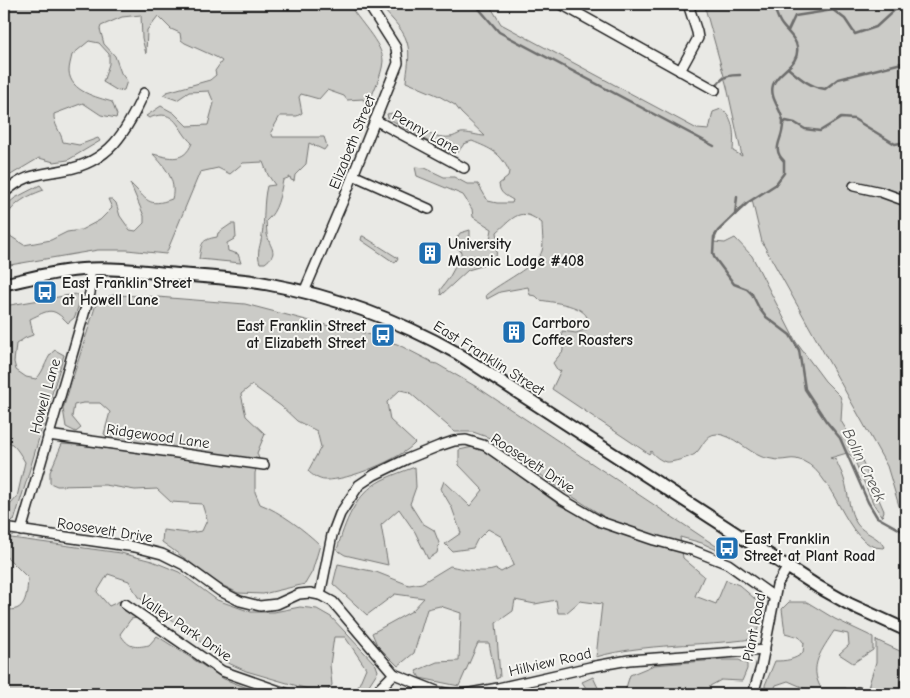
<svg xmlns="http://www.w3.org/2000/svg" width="910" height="698" font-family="'Comic Neue',sans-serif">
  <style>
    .green { fill: #cbcbc7; stroke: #747472 }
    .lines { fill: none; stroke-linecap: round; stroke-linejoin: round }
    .stream { stroke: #6d6d6c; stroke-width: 2.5 }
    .street-casing { stroke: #1c1c1c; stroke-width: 12 }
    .secondary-casing { stroke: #1c1c1c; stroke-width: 15 }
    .street { stroke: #f6f6f2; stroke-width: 9 }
    .secondary { stroke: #f6f6f2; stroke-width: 11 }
    .labels { text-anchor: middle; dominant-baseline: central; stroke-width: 4; stroke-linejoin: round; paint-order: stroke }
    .street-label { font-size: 15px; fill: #1c1c1c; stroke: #f6f6f2 }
    .poi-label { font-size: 15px; font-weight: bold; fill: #1c1c1c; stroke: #f6f6f2; text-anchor: start }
    .water-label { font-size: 16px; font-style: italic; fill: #525251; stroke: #f6f6f2 }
  </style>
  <rect width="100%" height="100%" fill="#e9e9e5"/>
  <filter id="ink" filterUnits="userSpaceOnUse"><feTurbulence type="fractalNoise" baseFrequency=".02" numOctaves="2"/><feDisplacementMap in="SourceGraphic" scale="10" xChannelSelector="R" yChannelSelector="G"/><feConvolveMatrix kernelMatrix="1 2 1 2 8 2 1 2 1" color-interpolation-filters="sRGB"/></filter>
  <g filter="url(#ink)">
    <g class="green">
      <path d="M4,4h345c8,15 34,40 34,57 -1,16 -12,32 -15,48l-5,-10 -16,1 -3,-4 -17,-6 -8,9 -18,-5 -2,3 3,16 -5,3h-17l-9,16 2,5h51l3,9 -3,4 -15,-7 -3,21 -11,11 -1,6 -3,-1 -1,-3 -7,3c-3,15 -5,31 -17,41 1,6 0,12 2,17 4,13 10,15 -3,25h-5c-4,-11 1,-18 2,-28 3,-17 1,-33 5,-49l8,-1 -7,-10 -5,-13 -20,1 -13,11 -12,-6 -18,4 -34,82 -39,-4h-29l-94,16v-59l11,-9 25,-13 4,5c-21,7 -41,19 -40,42l20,13 27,-5 16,-8 14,-2 19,-10 12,-12 -4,-9h4l4,4 4,13 10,14 6,1 8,-8v-7l-14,-33c18,17 17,25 42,16 5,-19 -7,-32 -19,-45 17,4 31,9 39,-11 -15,-13 -15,-36 -43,-25l-3,-2 15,-10 13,7 13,13 21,-1 6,-22 -5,-12 -20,1 -12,8 -14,-5 4,-3 43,-12 6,-5 -1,-4 7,-10 -6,-4 -31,-14 -4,-3 -1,-7 -9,-4 -13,-13 -11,14 -1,24 -4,-16 -1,-23 -19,2 -21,9 -1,3 4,15 11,12 6,17 6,8 -3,9 -6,1 -15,-9 6,-18v-10l-10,-11 -10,-2 -17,14c-1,5 -3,11 -3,16 1,21 28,26 43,31l5,13 -1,3 -15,-3 -18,-12 -29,11c-1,10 7,18 9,28l16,3 19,-7 2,3 -32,19 -14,2 -15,-4 -35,21v-151l3,-5z"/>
      <path d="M378,4h111l12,20 196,105 12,1 4,-18 8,-3c14,7 13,29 12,42l9,5 -15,-69 -23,-83h202v525l-19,-63 -125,-224 -10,-42 -34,31 -4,11 11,1 10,-5 17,18 44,86 29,39 15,15 2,7 -1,18 14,23 29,67 -2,6 -9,-14 -20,-46 -6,-4 -17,5 6,2c2,6 6,12 8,19 5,14 4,32 13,45 7,10 22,12 27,23l-1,1c-39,1 -48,-83 -87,-89 -5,-1 -11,1 -16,1 -5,0 -13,-2 -18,-3 -15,-6 -29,-22 -45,-23 -12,0 -14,13 -22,20 -4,3 -24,9 -29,8 -5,-1 -13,-7 -15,-11l-2,3 -97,-65 9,-19 -3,1 -5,-8 10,-12 -1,-20 14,2 11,-4c9,-24 -32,-26 -47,-29l-4,-4 -6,-1 -2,-8 -28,5 -13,7 -1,-4c12,-11 52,-30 56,-44 2,-7 0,-19 0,-28 -22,-17 -28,-6 -45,9l1,8 -2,17 -11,8 -17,5 -27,25 -1,-5 9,-12 12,-22v-4l-7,-9 6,-10 10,-3v14l14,3 5,-2 3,-16 -19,-12 -1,-8 -9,-14 -46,-19 -2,-9 10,1 19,9h10l13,7h11l10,17 9,2h15l1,-3c-8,-5 -13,-6 -14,-16l9,-7 1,-6c-9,-19 -18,-22 -37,-30l-8,3 -6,8 -5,1 -12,-4 -53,-31 -1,-4 6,-1c12,12 40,26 57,24 4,0 7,-3 11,-4 7,-1 17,3 24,3l-24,-23 -6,-8 -18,-10 -31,-13c1,-12 5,-27 1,-40 -4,-14 -19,-27 -29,-38z"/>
      <path d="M231,224h4l1,14 -9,5 1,8 10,3 3,9 -42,-4c3,-16 1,-19 18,-22l1,-4z"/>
      <path d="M362,236h1l35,22 -3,5 -34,-23z"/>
      <path d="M76,294l4,6 -5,17 -7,6c-16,-17 -19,-13 -38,-4l3,16 -8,3 -9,6 -2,18 2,8 10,7 10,2c9,-8 10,-23 19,-29l9,5c-18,55 -32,111 -50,166l-8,-3 -1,-7 12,-14 8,-35c-5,-8 -11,-20 -21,-22v-134z"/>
      <path d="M113,295l32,1 100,8 88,23 3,-4 37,13 9,4 15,4 33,17 2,2 5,1 43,25 242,161 -3,1 -17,-8 -22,-6 3,21 21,18 -9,20 21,8 10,-24 13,5 23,20c1,13 -3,24 -10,34 -50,7 -107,4 -156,18l6,-53 -22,-3 -14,12h-8l-2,-13 -21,4 -20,-4 -2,11 -17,12 4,54 -4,2 -7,-36h-11l-19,43 -39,-8 -4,-7 21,-9 22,-1 2,-48 -21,-7 -13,3 -13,44 -16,13 -21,-21 -5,-12 40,-22 12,-13 -29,-4 -28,21 -34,-31 5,-20 38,8 33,13 13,-2 28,-17c14,3 33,8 46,3l5,3 13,-7 -12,-28 -14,-8 -11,11 -4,8 -21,3 -7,-7 16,-11 -9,-25 -11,-19 3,-8 26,25 13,-16 -24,-25v-15l14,-3 12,4 74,54 37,17 7,-6 -44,-28 -69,-50 -17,-6h-18l-46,-40 -9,-2 -13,12 3,18 25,23c-14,16 -68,38 -90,37 -6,0 -13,-5 -17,-9l13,-24 -4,-16 -20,-10 -16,-15 -29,-21 -11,9 5,22 19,18 -8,19 2,6 -4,14v19l5,12c19,7 46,27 60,41l-8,27 -7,12 -42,10 -25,-1 -18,-9 -58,-42 1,-12 25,3 14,-2 5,-11 -5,-16 -31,-2 -14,-13 -22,1 -30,-5 -48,1 -7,-3v-11l12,-28 55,4 -13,-14 6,-22 -10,-9h-17l-9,2 -2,12 9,11 -5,4 -10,-5 -3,-18 34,-108z"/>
      <path d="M415,467l1,20 -6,17 12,19 12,7 5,13 -2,10 -9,6 -13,-27 -16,-23 -18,16 7,40 -43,-10 -8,-5c8,-28 18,-56 45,-70 10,-5 22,-9 33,-13z"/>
      <path d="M4,537l117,16 31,8 27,11 38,28 34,12h23l26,-5 17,2 14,8 45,48 2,6 -15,23h-8l11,-26 -21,-31h-11l-4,28 2,20 -7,9 -79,-23 -20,-9 -56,-44 -32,-21 -9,-16 -21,-7 -11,18 12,14 11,-5 3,7 14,10 -6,1 -11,15c9,14 14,14 29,11l8,-9 67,43 39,15h-259v-85c22,5 23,-14 24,-31l-20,-20h-4z"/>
      <path d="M789,602h18l28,17 38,18v13l-20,13 -14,-9 10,-9 -1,-11 -14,-3c-12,19 -26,35 -13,57h25l1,5 -6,1h-40l1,-7 -14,-6 -12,4 -4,9 -7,-3v-6l10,-24c11,0 19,-1 28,-8l1,-10 -5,-6 -14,-4 -3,-24z"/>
      <path d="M876,640l26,12v14l4,-2v30h-40l10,-32z"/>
      <path d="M717,660h22l8,4v5l-5,12 -21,-1 -11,6 -1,8h-85l6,-19 24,-10z"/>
      <path d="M593,677l8,17h-11l-8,-12z"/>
    </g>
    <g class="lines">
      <g class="stream">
        <path d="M475,4l24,28 215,114"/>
        <path d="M773,4c2,6 5,16 9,21 5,7 14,13 15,22 3,19 -19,23 -24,38 -4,14 9,24 10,37 1,18 -13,25 1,39v12l-9,12 -28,18 -29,28 -4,6 -1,16 1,4 20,27 13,5 5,5 7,14 6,8 25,19 9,15 6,39 21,32 14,17 28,64 9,15 29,16"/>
        <path d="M788,31l7,-15 38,-6 12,9 10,15 21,-7 25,-23"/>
        <path d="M788,68c12,10 22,19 37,21l13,-10 68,-17"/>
        <path d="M718,84c5,-8 12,-9 22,-9"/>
        <path d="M783,124l3,-3 9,2 10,6 15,2 21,-13 13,1 41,25 11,-2"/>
        <path d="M735,215l2,-18"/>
        <path d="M900,694l2,-42 4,-13"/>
      </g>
      <g class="street-casing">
        <g id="street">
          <path d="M561,4l154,86"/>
          <path d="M680,71l18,-33 -1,-6 -9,-28"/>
          <path d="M375,120l89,48"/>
          <path d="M353,175l76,34"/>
          <path d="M854,186l27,6 25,9"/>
          <path d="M4,193c21,-19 34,-18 60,-23 46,-8 62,-38 80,-77"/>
          <path d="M304,292l38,-89 56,-140 -2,-15 -28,-44"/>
          <path d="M48,435l216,30"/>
          <path d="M4,528l131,19 27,7 22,11 36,26 20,10 20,5 17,-2 22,-10 11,-1 10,2 13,7 61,72 45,18 12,2h14l33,-6 92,-21 39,-7 136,-10"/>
          <path d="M21,531l69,-238 1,-10 -2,-14"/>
          <path d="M320,595l12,-60 8,-21 19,-29 15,-10 33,-16 32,-13 15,-5 12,-1 20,6 77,54 38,22 53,18 41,11 33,13 46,33"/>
          <path d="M125,604l97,67 66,23"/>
          <path d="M374,694l20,-20"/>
          <path d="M753,694l8,-27 16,-82 10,-17"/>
          <path d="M857,694l1,-2"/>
        </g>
      </g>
      <g class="secondary-casing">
        <path id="secondary" d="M4,284c28,-6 57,-14 86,-15 28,-2 56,3 83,5 32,3 64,4 95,10 66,12 130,36 189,69l360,233 32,18 57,26"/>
      </g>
      <use href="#street" class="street"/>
      <use href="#secondary" class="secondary"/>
    </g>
  </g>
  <defs>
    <g id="building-square" transform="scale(1.25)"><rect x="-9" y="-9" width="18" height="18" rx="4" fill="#1f6fb2" stroke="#f6f6f2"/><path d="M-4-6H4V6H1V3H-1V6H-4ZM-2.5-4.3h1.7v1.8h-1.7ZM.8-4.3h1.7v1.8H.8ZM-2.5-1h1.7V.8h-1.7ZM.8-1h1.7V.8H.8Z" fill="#fff"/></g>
    <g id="bus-square" transform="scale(1.25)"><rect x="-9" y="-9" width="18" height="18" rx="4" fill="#1f6fb2" stroke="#f6f6f2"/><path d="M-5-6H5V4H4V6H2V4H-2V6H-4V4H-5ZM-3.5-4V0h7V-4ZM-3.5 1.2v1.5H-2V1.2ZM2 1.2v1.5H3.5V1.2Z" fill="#fff"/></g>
  </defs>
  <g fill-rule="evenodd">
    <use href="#building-square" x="430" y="253"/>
    <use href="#bus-square" x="45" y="292"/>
    <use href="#building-square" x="514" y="332"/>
    <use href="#bus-square" x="383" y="335"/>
    <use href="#bus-square" x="727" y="548"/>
  </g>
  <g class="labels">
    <g class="street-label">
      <text transform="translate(426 132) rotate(29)">Penny Lane</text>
      <text transform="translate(352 142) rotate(-68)">Elizabeth Street</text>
      <text transform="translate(489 358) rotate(32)">East Franklin Street</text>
      <text transform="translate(45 396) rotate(-74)">Howell Lane</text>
      <text transform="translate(158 436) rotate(8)">Ridgewood Lane</text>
      <text transform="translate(533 463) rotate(33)">Roosevelt Drive</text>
      <text transform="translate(105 530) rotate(9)">Roosevelt Drive</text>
      <text transform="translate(754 627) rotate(-79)">Plant Road</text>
      <text transform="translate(186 628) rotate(34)">Valley Park Drive</text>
      <text transform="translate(550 662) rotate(-13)">Hillview Road</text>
    </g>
    <g class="poi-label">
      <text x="448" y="244">University<tspan x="448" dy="17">Masonic Lodge #408</tspan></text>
      <text x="62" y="283">East Franklin Street<tspan x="62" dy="17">at Howell Lane</tspan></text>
      <text x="532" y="323">Carrboro<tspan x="532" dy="17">Coffee Roasters</tspan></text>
      <text x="366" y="326" text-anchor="end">East Franklin Street<tspan x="366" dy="17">at Elizabeth Street</tspan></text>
      <text x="744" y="539">East Franklin<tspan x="744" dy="17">Street at Plant Road</tspan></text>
    </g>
    <g class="water-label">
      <text transform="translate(864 465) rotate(64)">Bolin Creek</text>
    </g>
  </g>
  <rect width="910" height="698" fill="none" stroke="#f6f6f2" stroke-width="20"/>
  <rect x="10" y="10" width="890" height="678" fill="none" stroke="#1c1c1c" stroke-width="2" filter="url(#ink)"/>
</svg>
